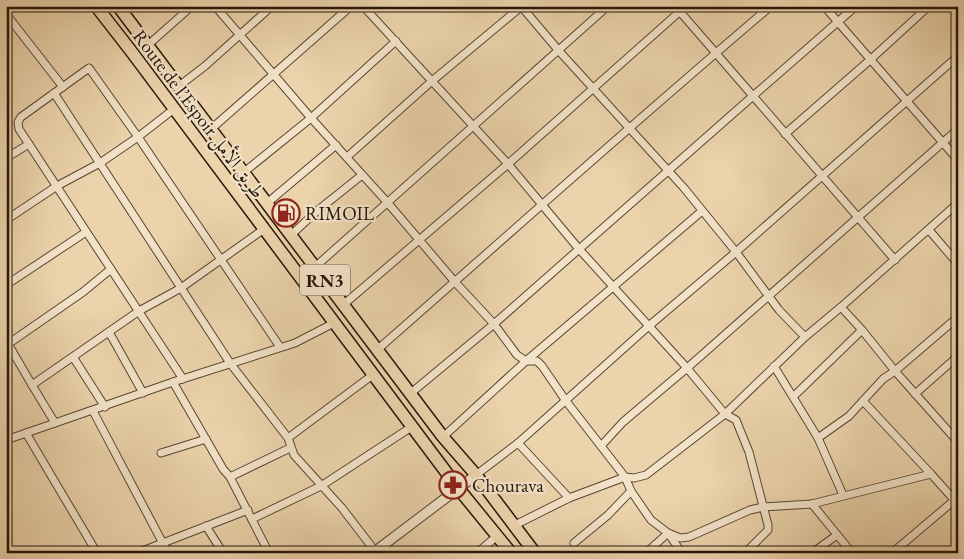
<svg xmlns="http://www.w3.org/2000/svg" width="964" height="559" font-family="'EB Garamond',Amiri,serif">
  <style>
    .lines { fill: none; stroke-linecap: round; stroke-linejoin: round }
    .minor-casing { stroke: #574532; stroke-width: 9 }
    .tertiary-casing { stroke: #574532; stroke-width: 11 }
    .trunk-casing { stroke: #26160a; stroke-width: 14 }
    .minor { stroke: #f2e2c8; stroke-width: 7 }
    .tertiary { stroke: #f2e2c8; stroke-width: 9 }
    .trunk { stroke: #ebd3ab; stroke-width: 11 }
    .labels { text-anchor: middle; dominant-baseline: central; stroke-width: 4.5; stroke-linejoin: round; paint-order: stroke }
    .shield { fill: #f2e2c8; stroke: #635343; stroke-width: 1 }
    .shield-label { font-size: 18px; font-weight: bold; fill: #26160a }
    .street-label { font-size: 19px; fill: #26160a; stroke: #f2e2c8 }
    .poi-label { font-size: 19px; fill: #26160a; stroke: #f2e2c8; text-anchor: start }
  </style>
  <rect width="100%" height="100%" fill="#ebd3ab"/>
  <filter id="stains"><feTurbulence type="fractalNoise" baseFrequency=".004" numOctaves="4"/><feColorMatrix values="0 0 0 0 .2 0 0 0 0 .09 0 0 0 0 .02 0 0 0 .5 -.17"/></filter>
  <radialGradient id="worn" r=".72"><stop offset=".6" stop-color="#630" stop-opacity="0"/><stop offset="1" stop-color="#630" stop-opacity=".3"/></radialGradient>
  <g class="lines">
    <g class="minor-casing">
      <g id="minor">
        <path d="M215,6l96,112 76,84 68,80 39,42 23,31 9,6h11l5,5 24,35 59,76 6,14 13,19 7,10 17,13 14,20"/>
        <path d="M363,6l145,158 71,85 108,119 271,-239"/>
        <path d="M521,6l38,45 125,137 52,64 43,58 26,27"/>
        <path d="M824,6l134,154"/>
        <path d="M856,6l-103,90 142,164"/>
        <path d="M6,14l57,73"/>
        <path d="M148,45l44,-39"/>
        <path d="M179,86l26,-20 67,-60"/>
        <path d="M54,93l176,270 58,75 6,17 48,53 33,43"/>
        <path d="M210,130l141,-124"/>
        <path d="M785,134l85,-74 59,-54"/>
        <path d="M347,157l85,-76 90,-75"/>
        <path d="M6,158l23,-14"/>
        <path d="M243,173l68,-55 85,-77"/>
        <path d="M266,204l70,-59"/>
        <path d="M6,220l51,-34 43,-23 38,-26 36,-28"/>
        <path d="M264,229l-83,59 -42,23 -107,74 23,38 118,-41 122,-39 39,-20"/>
        <path d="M929,230l29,34"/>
        <path d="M290,236l27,-25 45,-36"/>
        <path d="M315,267l293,-261"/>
        <path d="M6,285l80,-53"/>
        <path d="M343,305l165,-141 178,-158"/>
        <path d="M841,307l21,23 33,41 63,-54"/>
        <path d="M109,332l34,61"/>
        <path d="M7,342l25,43"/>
        <path d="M8,344l75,-52 28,-23"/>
        <path d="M377,350c131,-115 261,-231 394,-344"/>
        <path d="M73,357l32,50"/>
        <path d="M774,366l44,72 25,57"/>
        <path d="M183,379l-164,-250 -1,-7 3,-5 68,-49 49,69 142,210"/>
        <path d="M173,382l50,87 7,8 39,76"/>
        <path d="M411,393l83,-69 259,-228 -78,-90"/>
        <path d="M915,394l43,-38"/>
        <path d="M794,396l68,-66"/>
        <path d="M863,401l68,73"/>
        <path d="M93,411l75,142"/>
        <path d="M26,433l71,120"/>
        <path d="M443,437l83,-76 176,-150"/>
        <path d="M288,438l86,-64"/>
        <path d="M818,438l31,-22 34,-37 12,-8 63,71"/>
        <path d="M6,440l49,-17"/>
        <path d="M518,443l51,55"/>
        <path d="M601,446l22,-24 64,-54 38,46 11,6 13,32 19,73v5l-23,23"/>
        <path d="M161,453l45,-14"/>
        <path d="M476,475l42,-32 132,-118 86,-73 222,-196"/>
        <path d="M230,477l60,-29"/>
        <path d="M812,504l40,49"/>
        <path d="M252,519l69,-33 92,-60"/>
        <path d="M206,526l17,27"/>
        <path d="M513,526l56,-28 56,-21 9,1 12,-3 79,-61 80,-77 36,-30 117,-104"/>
        <path d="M574,543l34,-28 23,-24"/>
        <path d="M6,545l5,8"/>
        <path d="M137,553l111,-43"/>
        <path d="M477,553l20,-17"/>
        <path d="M646,553l22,-20 12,5 9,-1 61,-27 13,-3 49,-3 119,-30 27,30"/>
        <path d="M812,553l25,-18"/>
        <path d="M892,553l65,-55"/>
      </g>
    </g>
    <g class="tertiary-casing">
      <path id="tertiary" d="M373,553l103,-78"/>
    </g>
    <g class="trunk-casing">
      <g id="trunk">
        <path d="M96,6l35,45 327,437 53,65"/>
        <path d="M118,6l325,431 33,38 59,78"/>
      </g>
    </g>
    <use href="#minor" class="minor"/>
    <use href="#tertiary" class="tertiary"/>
    <use href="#trunk" class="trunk"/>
  </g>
  <defs>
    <g id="fuel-ring" transform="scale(1.4375)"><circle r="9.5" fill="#f2e2c8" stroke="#8f2418" stroke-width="1.5"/><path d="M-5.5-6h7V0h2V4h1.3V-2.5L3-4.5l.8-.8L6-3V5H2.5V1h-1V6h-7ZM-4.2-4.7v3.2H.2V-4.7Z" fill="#8f2418"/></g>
    <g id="pharmacy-ring" transform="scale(1.4375)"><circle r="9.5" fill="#f2e2c8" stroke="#8f2418" stroke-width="1.5"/><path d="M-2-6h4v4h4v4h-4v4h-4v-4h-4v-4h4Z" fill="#8f2418"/></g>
  </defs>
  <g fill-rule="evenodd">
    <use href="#fuel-ring" x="286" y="213"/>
    <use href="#pharmacy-ring" x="453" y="485"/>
  </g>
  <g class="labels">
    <rect class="shield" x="300" y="264.5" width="50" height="31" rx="4"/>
    <g class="shield-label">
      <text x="325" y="280">RN3</text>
    </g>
    <g class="street-label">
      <text transform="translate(199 114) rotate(53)">Route de l’Espoir طريق الأمل</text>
    </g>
    <g class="poi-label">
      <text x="305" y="213">RIMOIL</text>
      <text x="472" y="485">Chourava</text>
    </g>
  </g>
  <rect width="964" height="559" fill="none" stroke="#ebd3ab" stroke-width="25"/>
  <rect x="8" y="8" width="949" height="544" fill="none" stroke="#26160a" stroke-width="2.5"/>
  <rect x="12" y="12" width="939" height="534" fill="none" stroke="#26160a"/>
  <rect width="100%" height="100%" filter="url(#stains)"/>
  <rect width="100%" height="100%" fill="url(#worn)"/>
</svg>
